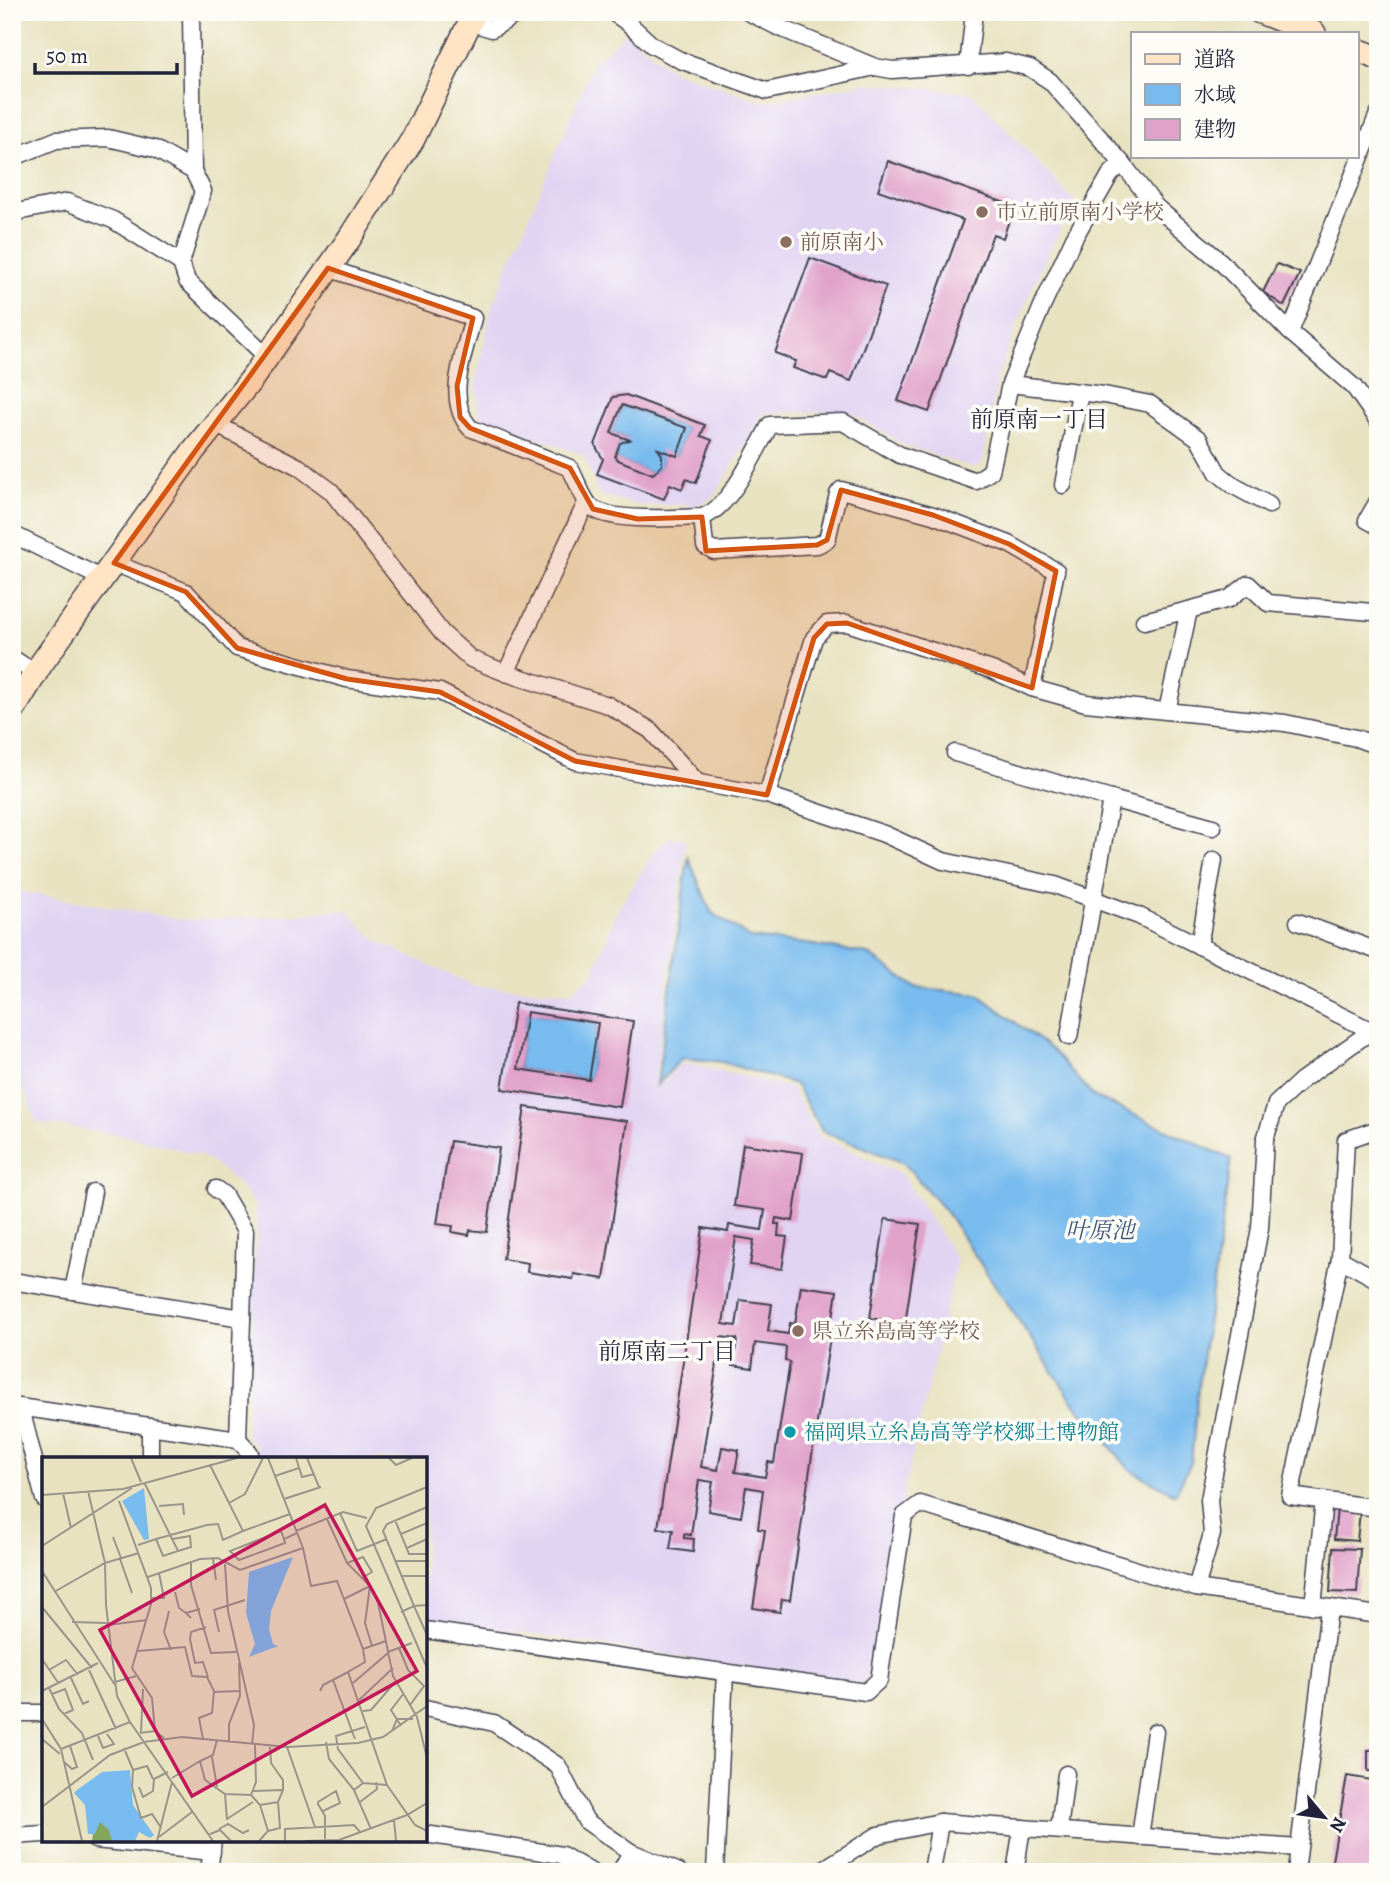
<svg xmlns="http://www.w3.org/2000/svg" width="1390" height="1884" font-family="Alegreya,'Noto Serif JP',serif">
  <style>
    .built { fill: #e1d4f3 }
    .water { fill: #78bbee; stroke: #4d6e94; stroke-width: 2 }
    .building { fill: #e1a2ca; fill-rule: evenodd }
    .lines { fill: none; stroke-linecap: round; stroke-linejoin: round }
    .street-casing { stroke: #403f4f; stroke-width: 19 }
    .secondary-casing { stroke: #403f4f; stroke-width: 26 }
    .street { stroke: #fff; stroke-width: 16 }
    .secondary { stroke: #ffe4c6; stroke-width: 23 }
    .marked { fill: #d45411; fill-opacity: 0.2; stroke: #d45411; stroke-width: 5; stroke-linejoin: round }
    .education-dot { fill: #8d6e63; stroke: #fdfcf7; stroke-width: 2.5 }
    .culture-dot { fill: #0f9aa8; stroke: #fdfcf7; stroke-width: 2.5 }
    .labels { text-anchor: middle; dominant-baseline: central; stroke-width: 7; stroke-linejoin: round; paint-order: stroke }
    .education-label { font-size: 21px; fill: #785e54; stroke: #fdfcf7; text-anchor: start }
    .culture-label { font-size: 21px; fill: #0d838f; stroke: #fdfcf7; text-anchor: start }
    .neighbourhood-label { font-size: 23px; fill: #22223b; stroke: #fdfcf7 }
    .water-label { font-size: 23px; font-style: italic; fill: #40587a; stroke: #fdfcf7 }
    .inset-road { fill: none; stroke: #99958b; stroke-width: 2 }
    .view { fill: #c2185b; fill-opacity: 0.15; stroke: #c2185b; stroke-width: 3.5 }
    .inset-edge { fill: none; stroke: #22223b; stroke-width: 3.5 }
  </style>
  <rect width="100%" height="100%" fill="#fdfcf7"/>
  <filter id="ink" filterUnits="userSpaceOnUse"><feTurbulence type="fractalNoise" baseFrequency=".0143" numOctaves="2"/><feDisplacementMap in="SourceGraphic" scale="14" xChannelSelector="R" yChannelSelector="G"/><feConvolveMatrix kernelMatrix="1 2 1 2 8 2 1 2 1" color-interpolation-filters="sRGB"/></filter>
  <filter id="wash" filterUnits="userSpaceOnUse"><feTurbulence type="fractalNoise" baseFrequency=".00686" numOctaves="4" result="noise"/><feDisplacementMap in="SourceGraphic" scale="28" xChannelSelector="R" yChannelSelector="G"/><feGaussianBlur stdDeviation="1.57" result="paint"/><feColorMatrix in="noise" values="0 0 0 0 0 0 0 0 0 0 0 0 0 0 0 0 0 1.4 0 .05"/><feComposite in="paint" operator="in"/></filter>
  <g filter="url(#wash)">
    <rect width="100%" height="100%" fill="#e8e2c0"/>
    <g class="built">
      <path d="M626,33l47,38 91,31 104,-19 104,10 102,108 -40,82 -37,94 -14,85 -9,6 -70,-23 -57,-34 -83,2 -50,84 -16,8h-59l-40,-10 -15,-40 -105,-39 -3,-33 15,-74 102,-246z"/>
      <path d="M669,838l17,1 -32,252 29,-29 108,26 28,48 82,38 56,86 -53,232 -30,184 -13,9 -436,-67v-159h-169v-13l-10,-10 11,-211 -2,-20 -19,-24 -32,-24 -33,-10 -50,-12 -84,-12 -16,-41 -9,-10v-182l174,30 96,-4 65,-6 20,22 14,11 93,43 97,6 22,-17 23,-62 38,-61z"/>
    </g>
    <g class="water">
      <path d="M622,405l65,23 -10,28 -15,-1v10l-9,9 -35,-14 -3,-4 5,-13 8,-4 -17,-6z"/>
      <path d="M688,857l23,55 39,26 57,6 61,10 47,33 63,7 74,56 41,46 138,63 -33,230 -7,74 -16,31 -45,-24 -56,-67 -128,-191 -42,-49 -82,-32 -27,-47 -73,-22 -40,-4 -25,27z"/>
      <path d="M527,1012l71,11 -9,57 -71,-11z"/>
    </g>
    <g id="blocks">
      <g class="building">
        <path d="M888,161l126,45 -11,32 -10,-4 -64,178 -31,-11 65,-181 -85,-30z"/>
        <path d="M810,258l76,28 -35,95 -21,-8 -3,7 -34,-12 3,-7 -21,-8z"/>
        <path d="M1277,264l23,9 -16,33 -21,-14z"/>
        <path d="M626,395l79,30 -4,11 11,4 -16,43 -10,-4 -4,10 -12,-5 -6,15 -67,-25 6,-15 -8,-14 18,-48zM622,405l65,23 -10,28 -19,-7 4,6v10l-9,9 -35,-14 -3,-4 5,-13 10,-3 -19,-7z"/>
        <path d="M515,1003l118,18 -13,86 -118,-18zM527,1012l71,11 -9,57 -71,-11z"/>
        <path d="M525,1107l102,14 -23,158 -30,-5 -1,5 -46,-7 1,-9 -25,-4z"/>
        <path d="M450,1141l49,7 -12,84 -17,-2 -1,5 -17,-3 1,-6 -16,-2z"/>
        <path d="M743,1144l60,9 -10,68 -17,-3 -1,6h4l-1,12 9,1 -5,32 -32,-4 4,-25 -18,-3 -13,87 13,2 4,-26 32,4 -4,27 20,3 2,-11 5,1 6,-38 36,5 -47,309 -8,-1 -2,13 -27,-4 12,-78 -7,-1 5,-39 -17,-3 -5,30 -33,-6 5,-29 -14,-2 -8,55 -7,-1v4l10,1 -1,13 -23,-3 3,-19 -15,-2 45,-300 25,4 1,-7 33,5 3,-20 -31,-4zM721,1337l16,2 -4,26 19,3 3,-25 31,4 -1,14 5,1 -16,101 -6,-1 -3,15 -30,-5 4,-22 -17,-3 -4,23 -17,-3z"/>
        <path d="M885,1219l35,5 -15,100 -35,-6z"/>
        <path d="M1337,1509l23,2 -3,30 -23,-2z"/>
        <path d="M1333,1548l27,1 -3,44 -27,-1z"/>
        <rect x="1368" y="1750" width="10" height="21"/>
        <path d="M1347,1776l31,5v77l-3,14h-45z"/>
      </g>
    </g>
  </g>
  <g filter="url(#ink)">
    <use href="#blocks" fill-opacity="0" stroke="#403f4f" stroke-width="2"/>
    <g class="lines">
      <g class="street-casing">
        <g id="street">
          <path d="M191,12l2,159"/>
          <path d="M612,12l16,11 24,22 28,15 87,31 108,-24 17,3 114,-8 24,6 20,13 72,82 34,44 64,54 70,71 64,55 24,34"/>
          <path d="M748,12l30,15 97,40"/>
          <path d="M472,23l20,6 28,-17"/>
          <path d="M968,66l6,-54"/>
          <path d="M12,158l44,-18 52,-2 47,11 38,22 10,20 -22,72 6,18 80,76"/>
          <path d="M12,213l55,-11 46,18 68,43"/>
          <path d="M328,268l145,50c-8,34 -29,81 -3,110l100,40c5,9 13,31 20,38 17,17 87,12 112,11 28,-8 54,-67 68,-92l73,-3 57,33 76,26 15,-10 19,-87 33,-80 31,-66 36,-63 12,-12"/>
          <path d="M1290,332l88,-218"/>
          <path d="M1010,384l94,11 46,9 49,35 19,34 16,13 35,19"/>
          <path d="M215,424l84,43 32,24 111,142 29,26 35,14 102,32 42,25 48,53"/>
          <path d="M1063,485l17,-92"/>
          <path d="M1378,501l-11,19 11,6"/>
          <path d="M702,517l3,29 9,5 103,-6 10,-5 11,-46 3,-4 92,25 76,29 47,27 -24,117"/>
          <path d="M12,534l91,45"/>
          <path d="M114,563l72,29 51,56 110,31 93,13 135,69 192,34 117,39 59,27 112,24 84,31 231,114"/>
          <path d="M1189,610l40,-11 19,-15 20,19 104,9"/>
          <path d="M1144,621l45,-11 -22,101"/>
          <path d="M12,658l23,15"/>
          <path d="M506,673l80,-170"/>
          <path d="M955,753l156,46 -42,238"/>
          <path d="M767,795l47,-157 13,-14 20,-1 145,47 40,18 54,15 199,20 71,15 22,8"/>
          <path d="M1111,799l102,28"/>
          <path d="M1298,922l80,29"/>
          <path d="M1199,946l15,-86"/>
          <path d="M1378,1129l-32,11 -6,119 -50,237 88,12"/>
          <path d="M216,1189l8,6 21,36 -7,208"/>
          <path d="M1340,1259l38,21"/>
          <path d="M12,1281l230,37"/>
          <path d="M73,1291l20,-99"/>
          <path d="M12,1406l226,33 12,14v6"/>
          <path d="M21,1409l23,90"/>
          <path d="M150,1426v33"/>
          <path d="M1196,1588l16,-54 -3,-34 51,-272 5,-88 11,-36 26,-24 75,-53"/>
          <path d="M1313,1606l11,-106"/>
          <path d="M425,1630l441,62 13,-12 25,-164 16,-12 276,84 182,27"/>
          <path d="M425,1708l69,15 64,43 28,55 45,31 48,20"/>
          <path d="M12,1713h32"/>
          <path d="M1059,1830l7,-56"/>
          <path d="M425,1834l137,21 29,17"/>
          <path d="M12,1836l32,-2"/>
          <path d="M1140,1837l15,-105"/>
          <path d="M95,1840l117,12"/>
          <path d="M209,1872l4,-32"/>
          <path d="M620,1872l11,-20"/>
          <path d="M715,1872l10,-200"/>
          <path d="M819,1872l59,-37 62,-13 358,26"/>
          <path d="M932,1872l8,-50"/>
          <path d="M1015,1872l7,-44"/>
          <path d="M1296,1872l33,-263"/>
        </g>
      </g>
      <g class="secondary-casing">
        <g id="secondary">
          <path d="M1260,12l54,21"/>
          <path d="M1357,50l21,8"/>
          <path d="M12,712l29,-48 153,-214 57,-70 98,-141 64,-100 62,-127"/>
        </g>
      </g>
      <use href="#street" class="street"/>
      <use href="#secondary" class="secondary"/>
    </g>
  </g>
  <path class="marked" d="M328,268l145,50 -16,68 3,31 10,11 100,40 23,41 45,10 64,-2 4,34 111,-6 10,-5 14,-50 92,25 76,29 47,27 -24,117 -185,-65 -20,1 -13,14 -47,157 -192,-34 -135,-69 -93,-13 -110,-31 -51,-56 -72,-29z"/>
  <g class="education-dot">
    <circle cx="982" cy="212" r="7"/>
    <circle cx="786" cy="242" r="7"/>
    <circle cx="798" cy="1331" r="7"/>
  </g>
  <circle class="culture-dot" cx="790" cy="1432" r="7"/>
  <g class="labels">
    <g class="education-label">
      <text x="996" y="212">市立前原南小学校</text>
      <text x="800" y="242">前原南小</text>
      <text x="812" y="1331">県立糸島高等学校</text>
    </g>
    <g class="culture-label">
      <text x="804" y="1432">福岡県立糸島高等学校郷土博物館</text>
    </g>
    <g class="neighbourhood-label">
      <text x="1039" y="419">前原南一丁目</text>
      <text x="667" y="1351">前原南二丁目</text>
    </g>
    <g class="water-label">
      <text x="1100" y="1230">叶原池</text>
    </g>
  </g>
  <g transform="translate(42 1457)">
    <rect width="385" height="385" fill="#e8e2c0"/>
    <path d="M58,364l11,9 3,11h-22l2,-14z" fill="#82a75c"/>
    <path d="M102,31l5,51 -5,1 -22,-39zM251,100l-22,54 -2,18 4,15 5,2 -29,11 6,-13 -9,-31 3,-41zM88,313l3,35 21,30 -4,3 -11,-6 -4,9h-23l-3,-11 -9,-8 -5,12h-7l-3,-29 -11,-12 3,-3 25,-18z" fill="#78bbee"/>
    <path class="inset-road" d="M89,1l10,24M226,1l35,90 8,38 26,-5 26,68 2,13 -17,10 39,113 28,40 12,6M254,1l6,19 12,-3M265,1l12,29M347,1l7,7 16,-7M233,19l24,-8M385,30l-51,21 -10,18 61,142M46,34l17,72 1,42 11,91 13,26 83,119M21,36l8,35M0,38l81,-6 114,-31M242,42l37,-12M77,44l32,87v16l-19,64 20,30 3,33M187,46l16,-9 18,-36M117,49l24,-2 1,11M385,50l-40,17 -4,7 31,75 13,-1M298,56l17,38 30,-12M285,62l20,44 23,23 -5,37 7,23M353,63l14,34h18M201,74l47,-17M254,74l47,-19 24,6M359,77l26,-11M71,80l8,21M114,82l51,-14 11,-1 5,16 20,-9 -33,-66M131,82l17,-3 1,11 -13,4M242,82l-3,-8 -51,20 9,9 46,-17 -1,-4 13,-6M96,88l18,-6 7,17 15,-5 -33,-67M0,89l90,-58M365,91l20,-9M78,102l12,34M171,102l3,21M149,104v24l20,68 25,-1M354,104h31M305,106l16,-6 9,15 -7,4M183,107l3,47 26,114 -2,20M0,114l73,114M360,119h25M106,120l52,-18 18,-1 22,12 63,-22M12,135l51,-29 34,-10M133,135l4,16 7,5M110,141h12l-5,-25M335,141l16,78 24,41 10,41M302,142l26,-13M0,150l50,61M127,154l-5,21 7,18M359,155l13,-6 13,29M149,161l-5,-5 14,-4M30,165l35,1M66,168l39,-5M164,170l-15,5 -1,7 5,24 8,-1 5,15M177,175l-5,-22 31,-10M357,191l9,22 16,16 -14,19M321,192l23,-8M96,194l47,-4 7,29 15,1 7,14 -2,22 -13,5 4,21M346,195l24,-9M0,202l17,25M7,213l17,-10 12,15M47,213l27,59M29,221l12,26 6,-3M291,223l22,59M73,225l21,-6M311,226l35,-30M7,231l10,21 23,24 11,27M0,234l56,-28M278,234l3,-6 25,-13M172,235l25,-1M10,237l13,-5 8,21 -9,4M317,243l34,-32M321,254l8,-1 25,-29M0,262l19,30 21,92M359,269l-10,-16 13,-17M350,274l5,-12h16M99,275l2,-43M98,276l15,-2 9,7M56,279l5,12 11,-4 -7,-10M0,282l18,15M175,283l-4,15 -13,6 5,19 20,14 26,1M187,285v-18l11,-28 -1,-33M284,285l3,17 25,31 17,39M213,288l1,37 -5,13 9,10 8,26 -9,10M245,290l28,80M82,291l9,22 -1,17 9,31 11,-4 8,12M19,292l69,-27M170,300l5,30M21,304l9,8 5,-2 -7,-21M91,313l14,-4 6,13M130,321l28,-17M321,326l24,2M97,330l4,10 10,-6 1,-12 14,-7M312,333l9,-7 -25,-34 -2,-13 29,-9M211,334l29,-1M183,337l2,26M318,345l17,-13 -1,-7M218,348l18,-3 5,-12v-10l-12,-17 -1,-16M0,350l68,-52 34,-13 38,-5 105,10 71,-4 25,-6 44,-31M281,354l17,-8 -4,-12 -18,11v2l7,12v23M185,362l26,-17M352,363l2,21M177,372l9,-5 15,9 6,-3M226,374l12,-3 -2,-26M166,378l12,-5 11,11M117,380l33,-25M115,384l15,-59M243,384v-12l69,-4 6,7M263,384l34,-1 68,-25 20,-12"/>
    <path class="view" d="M283,48l92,166 -225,125 -92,-166z"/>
    <rect width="385" height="385" class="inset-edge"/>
  </g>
  <rect width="1390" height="1884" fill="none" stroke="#fdfcf7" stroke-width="42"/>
  <rect x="1131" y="32" width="228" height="126" fill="#fdfcf7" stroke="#a5a5ac" stroke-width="2"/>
  <rect x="1145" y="54" width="35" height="10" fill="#ffe4c6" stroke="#a5a5ac" stroke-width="2"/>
  <text x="1194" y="66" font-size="21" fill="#22223b">道路</text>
  <rect x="1145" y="84" width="35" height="21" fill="#78bbee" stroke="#a5a5ac" stroke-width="2"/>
  <text x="1194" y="102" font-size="21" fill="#22223b">水域</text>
  <rect x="1145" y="119" width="35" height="21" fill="#e1a2ca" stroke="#a5a5ac" stroke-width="2"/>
  <text x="1194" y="136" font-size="21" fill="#22223b">建物</text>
  <g transform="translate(1324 1817) rotate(119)" stroke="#fdfcf7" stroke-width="5" paint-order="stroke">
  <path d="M0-5L12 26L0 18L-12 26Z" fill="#22223b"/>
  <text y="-10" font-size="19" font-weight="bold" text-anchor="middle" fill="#22223b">N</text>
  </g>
  <path d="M35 63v10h142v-10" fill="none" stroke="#22223b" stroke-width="3.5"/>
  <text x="46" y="63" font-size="21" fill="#22223b" stroke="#fdfcf7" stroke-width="5" paint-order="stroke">50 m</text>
</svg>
